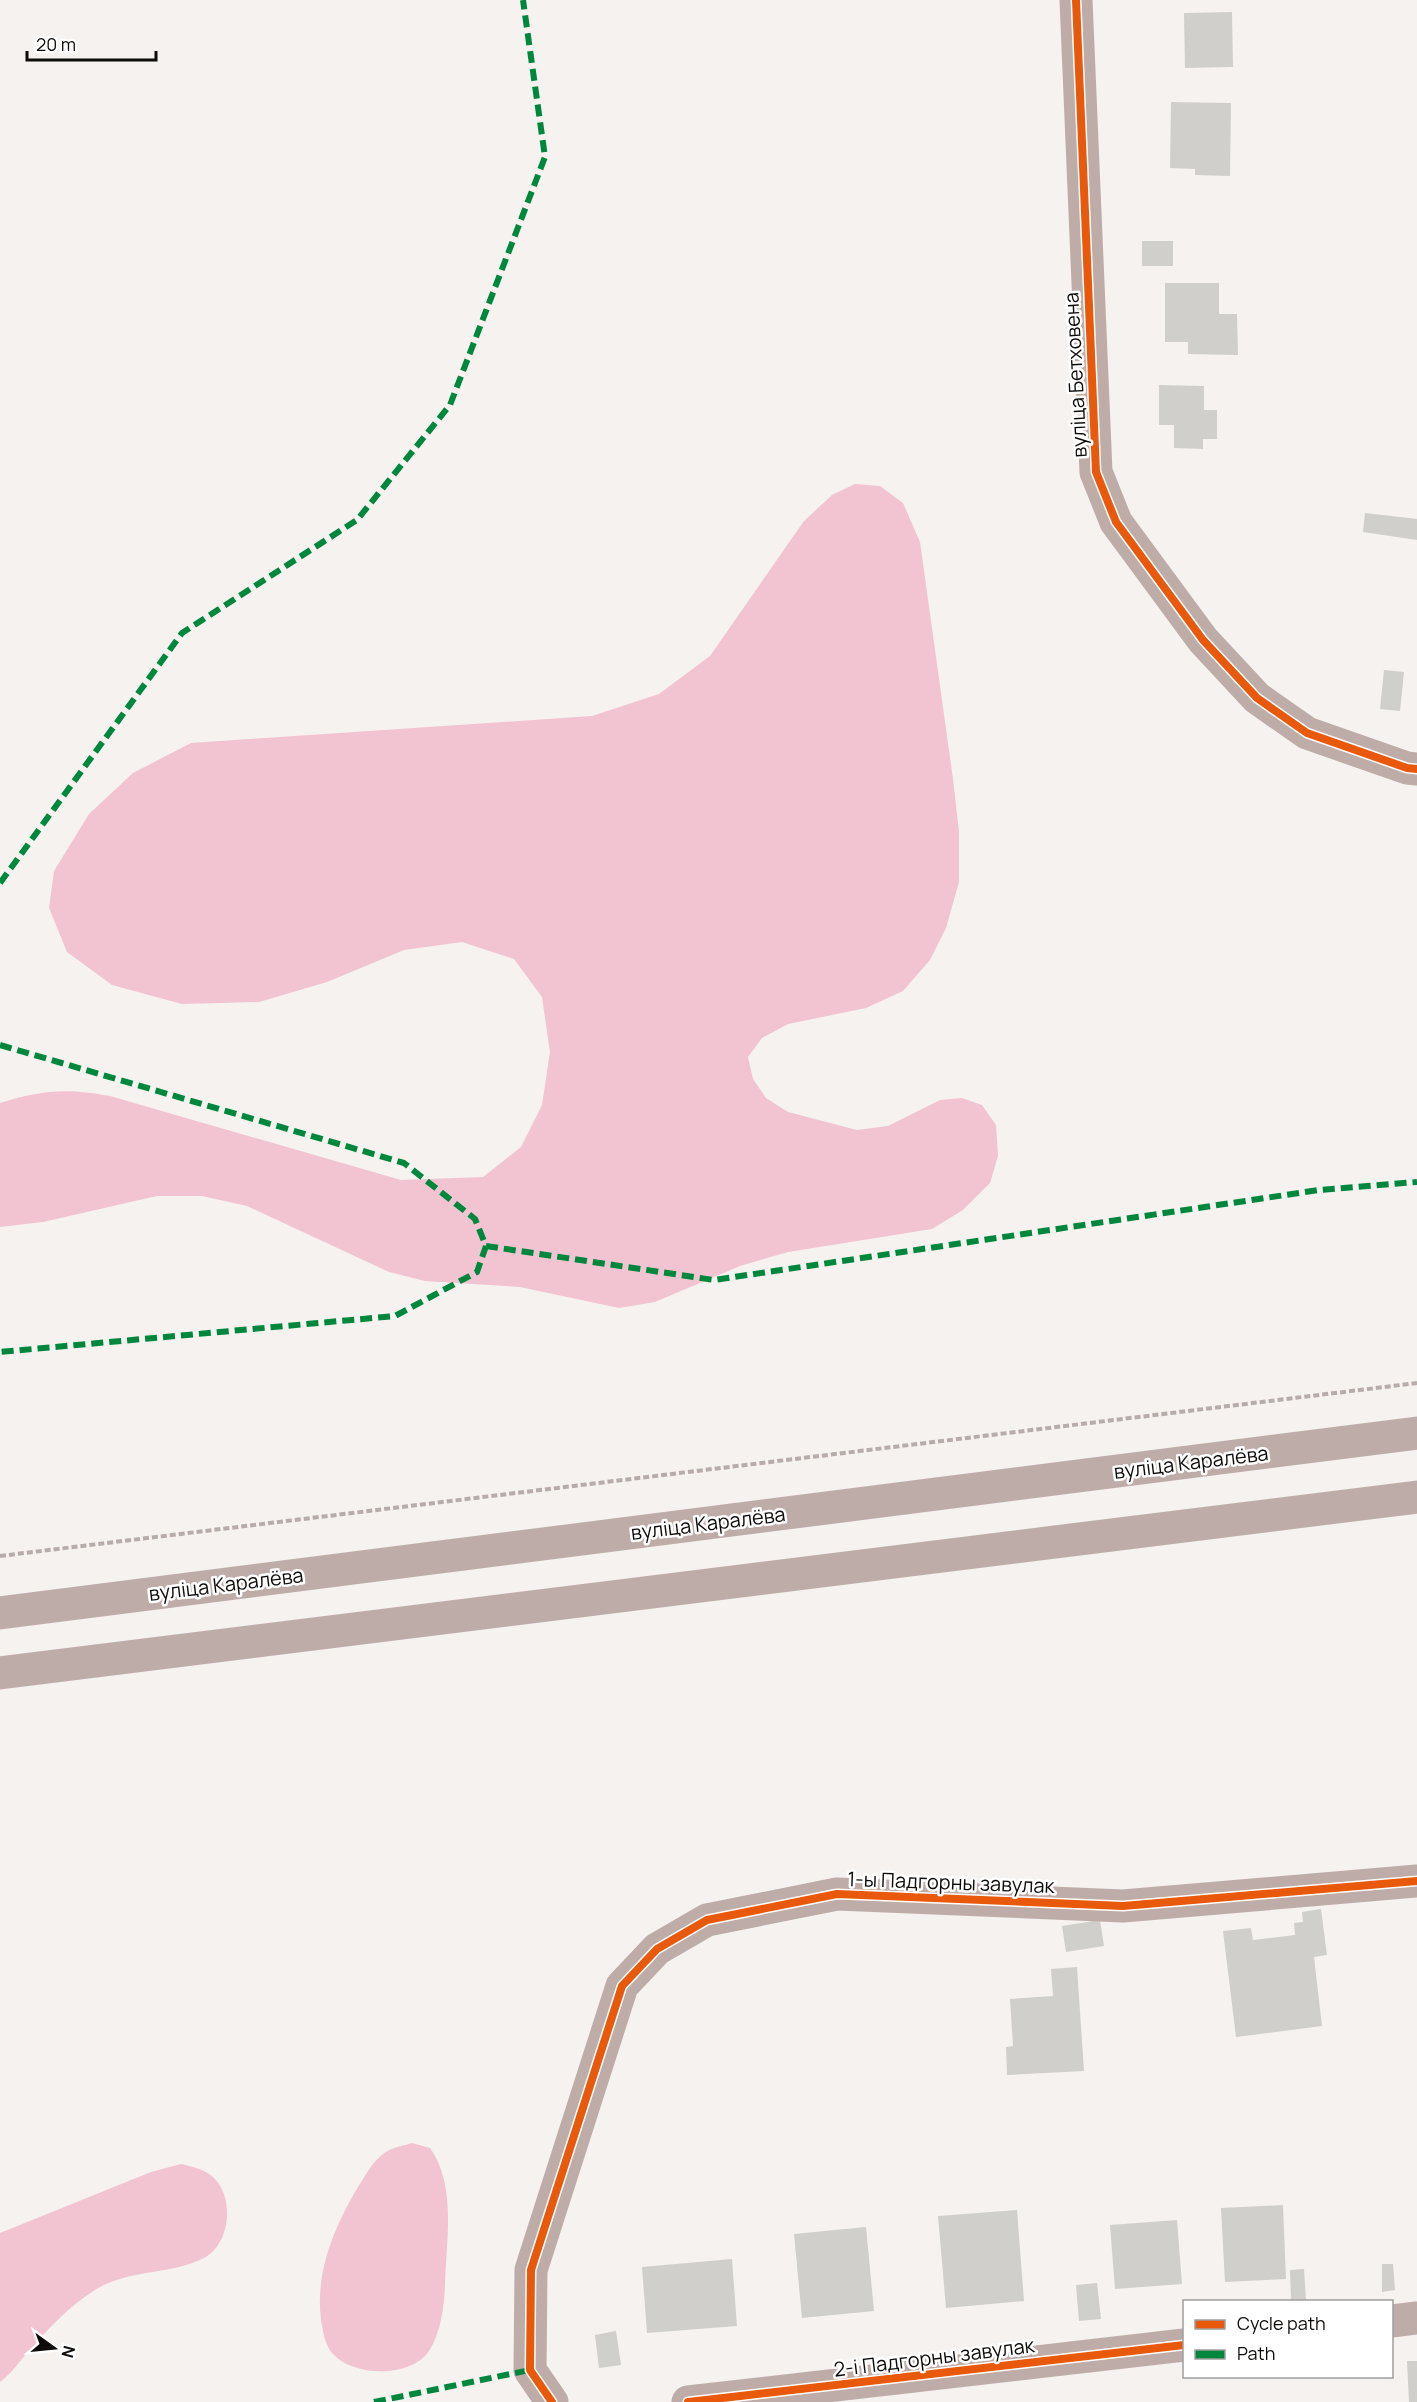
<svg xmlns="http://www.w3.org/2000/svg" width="1417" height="2402" font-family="Manrope,sans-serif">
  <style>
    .forest { fill: #f2c3d1 }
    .building { fill: #d1cfcc }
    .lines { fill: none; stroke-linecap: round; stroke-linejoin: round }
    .path { stroke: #b7aca9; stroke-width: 4; stroke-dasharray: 6 3; stroke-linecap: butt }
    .minor { stroke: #beaca8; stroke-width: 33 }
    .primary { stroke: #beaca9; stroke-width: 33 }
    .quiet { stroke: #00873e; stroke-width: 6; stroke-dasharray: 12 6; stroke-linecap: butt }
    .cycleway-casing { stroke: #fff; stroke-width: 11 }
    .cycleway { stroke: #e8590c; stroke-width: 8 }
    .labels { text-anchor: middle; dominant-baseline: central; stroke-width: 5; stroke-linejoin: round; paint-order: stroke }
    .street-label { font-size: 20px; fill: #0e0c0a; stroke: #fff }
  </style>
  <rect width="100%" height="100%" fill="#f5f2ef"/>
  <g class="forest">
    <path d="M855,484l25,2 23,17 17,39 33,237 6,53v50l-13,46 -16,32 -27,31 -37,17 -78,16 -26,14 -14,19 5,22 13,19 22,14 69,18 31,-4 52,-26 22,-2 20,7 14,20 2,31 -8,27 -27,27 -31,19 -144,23 -48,14 -85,36 -36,6 -99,-21 -95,-6 -36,-9 -142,-66 -45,-10h-45l-114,26 -43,5v-124c42,-13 66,-15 110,-7l291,84 82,-3 38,-30 21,-42 8,-53 -8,-55 -28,-38 -52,-17 -58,8 -77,32 -68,20 -77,2 -70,-19 -45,-33 -18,-44 5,-37 35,-57 44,-41 58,-30 401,-27 67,-22 51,-38 94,-135 28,-26z"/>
    <path d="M412,2143l18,5c27,38 16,93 15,137 -1,22 -4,47 -16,66 -18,27 -75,26 -96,3 -8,-8 -10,-23 -12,-34 -6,-47 13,-93 37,-133 7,-11 16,-28 28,-35 7,-5 18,-6 26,-9z"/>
    <path d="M181,2164c12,3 24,5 33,14 21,21 16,66 -10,80 -33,17 -76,11 -109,32 -27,17 -46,38 -67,62 -9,10 -17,22 -28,30v-149l151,-61z"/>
  </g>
  <g class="building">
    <path d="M1232,12l1,55 -48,1 -1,-55z"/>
    <path d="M1171,102l60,1 -1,73 -35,-1v-6l-25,-1z"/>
    <rect x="1142" y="241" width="31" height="25"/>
    <path d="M1165,283h54v31h18l1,41 -50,-1v-12h-23z"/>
    <path d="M1159,385l45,1v24h13v29h-14v10l-29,-1v-23h-15z"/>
    <path d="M1365,513l52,6v21l-54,-8z"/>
    <path d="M1384,670l20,2 -4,39 -20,-2z"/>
    <path d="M1321,1909l6,46 -13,2 8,69 -86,11 -13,-106 28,-3 2,12 42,-5 -1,-12 9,-1 -1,-10z"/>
    <path d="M1100,1920l4,26 -38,6 -4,-26z"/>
    <path d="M1077,1967l7,104 -77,4 -1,-28 7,-1 -3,-47 43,-3 -2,-27z"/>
    <path d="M1283,2205l3,74 -61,3 -4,-74z"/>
    <path d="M1017,2210l7,91 -78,7 -8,-92z"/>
    <path d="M1177,2220l5,64 -67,5 -5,-64z"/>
    <path d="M866,2227l8,84 -72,7 -8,-84z"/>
    <path d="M732,2259l5,67 -90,7 -5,-66z"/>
    <path d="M1382,2264h11l2,26 -13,2z"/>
    <path d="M1304,2269l2,31 -15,1 -1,-31z"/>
    <path d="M1097,2283l4,36 -22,2 -3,-36z"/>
    <path d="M616,2331l5,34 -22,3 -4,-33z"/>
    <path d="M1407,2361h10v41h-8z"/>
  </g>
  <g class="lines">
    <path class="path" d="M0,1556l1417,-173"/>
    <g class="minor">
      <path d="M1076,0l20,472 20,50 87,118 54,58 50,35 100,35 10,1"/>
      <path d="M1392,2321l25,-3"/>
      <path d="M552,2402l-22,-32 1,-100 91,-284 35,-37 50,-29 130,-26 286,12 294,-25"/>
      <path d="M688,2402l496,-57"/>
    </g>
    <g class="primary">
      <path d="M0,1613l1417,-180"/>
      <path d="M0,1673l1417,-176"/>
    </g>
    <g class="quiet">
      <path d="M0,883l182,-250 175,-113 93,-115 95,-248 -22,-157"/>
      <path d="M0,1045l404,118 71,56 11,27 -9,26 -82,44 -395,36"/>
      <path d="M486,1246l228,34 605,-90 98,-8"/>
      <path d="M374,2402l156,-32"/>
    </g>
    <g class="cycleway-casing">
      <g id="cycleway">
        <path d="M1076,0l20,472 20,50 87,118 54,58 50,35 100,35 10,1"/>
        <path d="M552,2402l-22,-32 1,-100 91,-284 35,-37 50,-29 130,-26 286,12 294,-25"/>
        <path d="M688,2402l496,-57"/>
      </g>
    </g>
    <use href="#cycleway" class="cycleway"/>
  </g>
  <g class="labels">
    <g class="street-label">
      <text transform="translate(1075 375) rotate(-93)">вуліца Бетховена</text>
      <text transform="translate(1191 1462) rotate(-7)">вуліца Каралёва</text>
      <text transform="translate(708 1523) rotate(-7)">вуліца Каралёва</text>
      <text transform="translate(226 1584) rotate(-7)">вуліца Каралёва</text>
      <text transform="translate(951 1882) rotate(2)">1-ы Падгорны завулак</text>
      <text transform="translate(934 2357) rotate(-7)">2-і Падгорны завулак</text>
    </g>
  </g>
  <rect x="1183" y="2300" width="210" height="78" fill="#ffffff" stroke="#9f9e9d" stroke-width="1.5"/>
  <rect x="1195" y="2320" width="30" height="9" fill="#e8590c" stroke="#9f9e9d" stroke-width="1.5"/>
  <text x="1237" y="2330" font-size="18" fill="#0e0c0a">Cycle path</text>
  <rect x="1195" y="2350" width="30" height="9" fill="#00873e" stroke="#9f9e9d" stroke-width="1.5"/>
  <text x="1237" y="2360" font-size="18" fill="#0e0c0a">Path</text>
  <g transform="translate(54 2348) rotate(105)" stroke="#ffffff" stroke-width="4.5" paint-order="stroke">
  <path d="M0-4.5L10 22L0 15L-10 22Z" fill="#0e0c0a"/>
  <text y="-9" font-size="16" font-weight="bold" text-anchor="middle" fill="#0e0c0a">N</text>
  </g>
  <path d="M27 51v9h129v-9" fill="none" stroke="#0e0c0a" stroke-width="3"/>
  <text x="36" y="51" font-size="18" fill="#0e0c0a" stroke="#ffffff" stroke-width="4.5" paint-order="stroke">20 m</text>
</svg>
